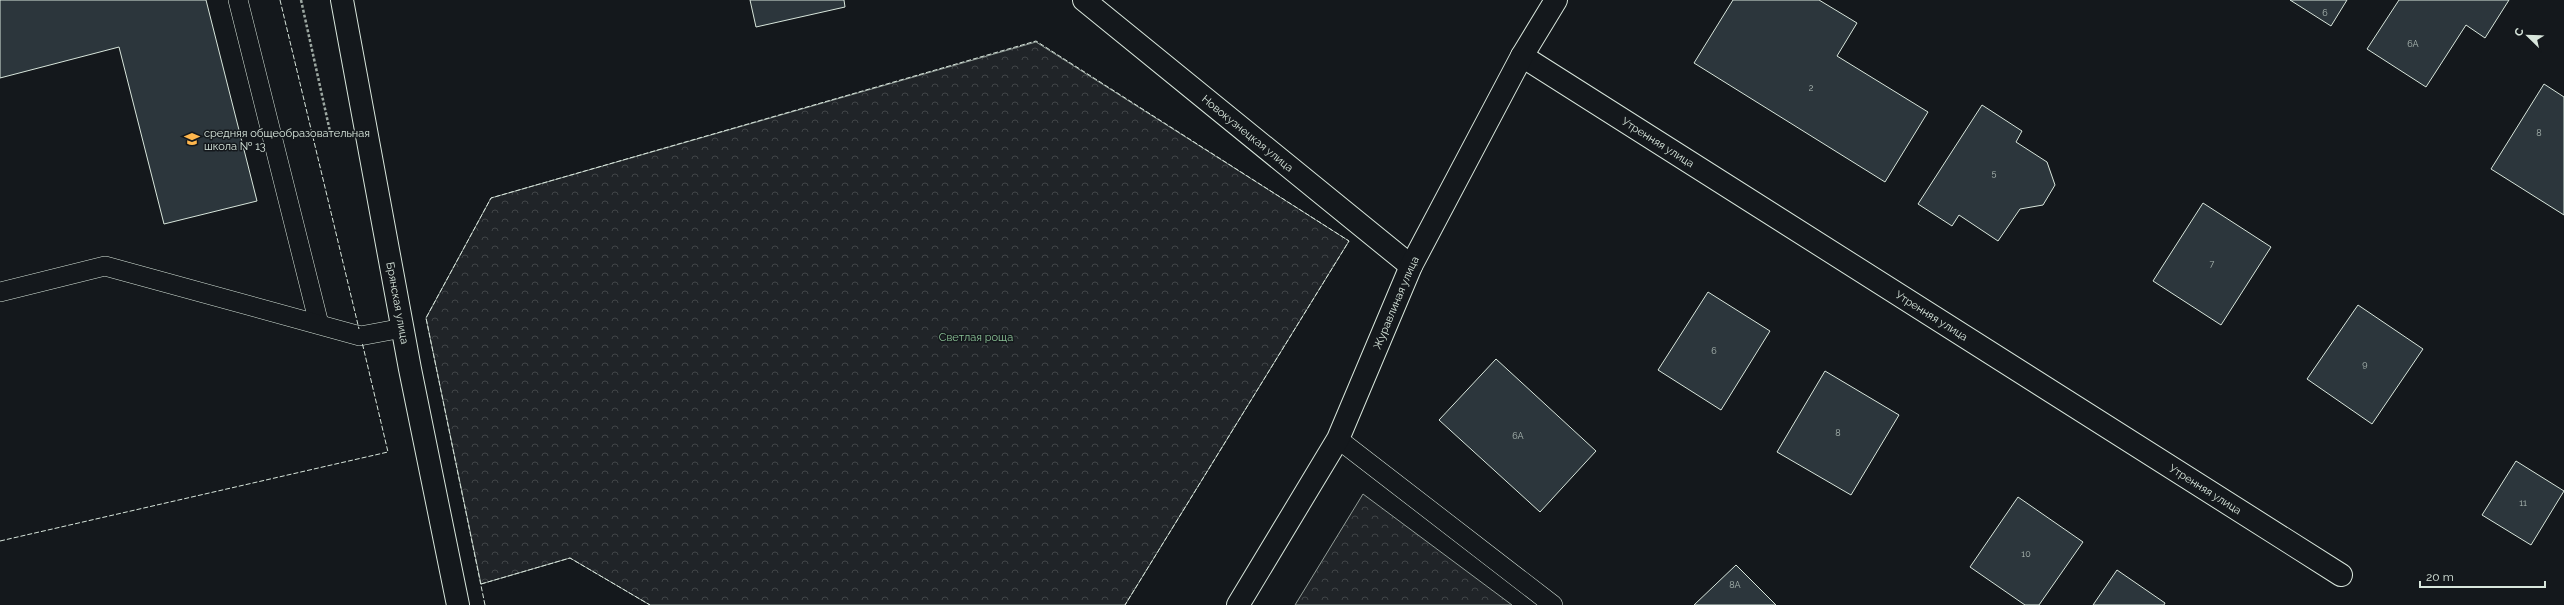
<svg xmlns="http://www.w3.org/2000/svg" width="2564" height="605" font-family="Raleway,sans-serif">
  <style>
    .forest { fill: url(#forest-crowns); stroke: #939e99 }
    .building { fill: #2c363c; stroke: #d8e6dc }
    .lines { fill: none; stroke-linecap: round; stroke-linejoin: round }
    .lane-casing { stroke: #d8e6dc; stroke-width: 20 }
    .street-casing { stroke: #d8e6dc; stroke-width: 24 }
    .path { stroke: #9da8a2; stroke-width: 2.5; stroke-dasharray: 3 2; stroke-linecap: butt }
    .lane { stroke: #14181c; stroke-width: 19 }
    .street { stroke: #14181c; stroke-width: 22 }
    .fence { stroke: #d8e6dc; stroke-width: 1; stroke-dasharray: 5 2; stroke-linecap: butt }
    .labels { text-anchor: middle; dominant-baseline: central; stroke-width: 3; stroke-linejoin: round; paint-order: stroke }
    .number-label { font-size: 9px; fill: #adbab4 }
    .poi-label { font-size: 11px; fill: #d8e6dc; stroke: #14181c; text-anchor: start }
    .street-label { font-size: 11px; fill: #d8e6dc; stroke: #14181c }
    .park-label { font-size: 11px; fill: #8ac095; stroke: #14181c }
  </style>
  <defs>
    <pattern id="forest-crowns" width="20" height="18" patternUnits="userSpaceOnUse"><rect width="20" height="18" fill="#202428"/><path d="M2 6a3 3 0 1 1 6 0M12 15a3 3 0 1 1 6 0" fill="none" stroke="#404447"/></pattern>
  </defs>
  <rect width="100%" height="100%" fill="#14181c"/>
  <g class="forest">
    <path d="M1036,42l313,199 -224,364h-475l-80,-47 -89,26 -55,-266 65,-120z"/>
    <path d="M1363,494l149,111h-217z"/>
  </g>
  <g class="building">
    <path d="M0,0h206l51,201 -93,23 -45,-177 -119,31z"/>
    <path d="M750,0h94l1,7 -89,20z"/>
    <path d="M1733,0h86l38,23 -20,33 91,56 -43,70 -191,-119z"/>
    <path d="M2290,0h57l-16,26z"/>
    <path d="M2399,0h110l-24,38 -19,-13 -40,62 -59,-38z"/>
    <path d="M2544,84l20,13v118l-73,-46z"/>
    <path d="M1982,105l40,26 -6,11 31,20 8,23 -12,20 -23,4 -22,32 -39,-26 -7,11 -34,-22z"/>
    <path d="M2203,203l68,44 -50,78 -68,-44z"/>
    <path d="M1708,292l62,39 -49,79 -63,-40z"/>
    <path d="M2358,305l65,44 -51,75 -65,-45z"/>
    <path d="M1496,359l100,92 -56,61 -101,-92z"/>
    <path d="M1825,371l74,44 -48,80 -74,-43z"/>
    <path d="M2516,461l48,30 -33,54 -49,-30z"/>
    <path d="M2018,497l65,45 -44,63h-14l-55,-38z"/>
    <path d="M1736,565l40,40h-82z"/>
    <path d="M2117,570l48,33 -1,2h-71z"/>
  </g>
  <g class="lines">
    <g class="lane-casing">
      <g id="lane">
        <path d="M238,0l81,324"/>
        <path d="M0,292l105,-26 255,70 43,-8"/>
        <path d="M1338,439l215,166"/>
      </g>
    </g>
    <g class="street-casing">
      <g id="street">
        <path id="s1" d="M342,0l68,369 48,236"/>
        <path id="s2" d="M1084,0l327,266"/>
        <path id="s3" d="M1522,56l819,519"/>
        <path id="s4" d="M1238,605l100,-166 73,-173 111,-210 34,-56"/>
      </g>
    </g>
    <path class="path" d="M301,0l30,136"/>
    <use href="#lane" class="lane"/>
    <use href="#street" class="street"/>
    <g class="fence">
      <path d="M280,0l79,329"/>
      <path d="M0,541l388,-89 -26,-110"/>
      <path d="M481,584l89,-26 80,47"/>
      <path d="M485,605l-59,-287 65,-120 545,-157 313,200 -224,364"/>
    </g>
  </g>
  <defs>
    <g id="school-bare" transform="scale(1.2)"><path d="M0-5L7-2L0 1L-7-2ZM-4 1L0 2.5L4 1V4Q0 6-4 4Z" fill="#ffb74d" stroke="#14181c" stroke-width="2.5" paint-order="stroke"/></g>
  </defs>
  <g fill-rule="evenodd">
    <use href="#school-bare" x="192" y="139"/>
  </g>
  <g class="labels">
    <g class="number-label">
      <text x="2325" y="13">6</text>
      <text x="2413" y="44">6А</text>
      <text x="1811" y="88">2</text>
      <text x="2539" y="133">8</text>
      <text x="1994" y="173">5</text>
      <text x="2212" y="264">7</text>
      <text x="1714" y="351">6</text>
      <text x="2365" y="364">9</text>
      <text x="1838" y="433">8</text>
      <text x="1518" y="436">6А</text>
      <text x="2523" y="503">11</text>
      <text x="2026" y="554">10</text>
      <text x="1735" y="585">8А</text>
    </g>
    <g class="poi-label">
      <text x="204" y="133">средняя общеобразовательная<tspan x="204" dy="13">школа № 13</tspan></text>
    </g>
    <g class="street-label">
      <text stroke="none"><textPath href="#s2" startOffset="211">Новокузнецкая улица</textPath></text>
      <text stroke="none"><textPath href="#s3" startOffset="161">Утренняя улица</textPath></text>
      <text stroke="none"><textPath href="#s4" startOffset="342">Журавлиная улица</textPath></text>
      <text stroke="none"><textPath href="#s1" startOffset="308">Брянская улица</textPath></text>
      <text stroke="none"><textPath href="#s3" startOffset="485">Утренняя улица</textPath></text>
      <text stroke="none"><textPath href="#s3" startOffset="809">Утренняя улица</textPath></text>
    </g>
    <g class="park-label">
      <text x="976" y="337">Светлая роща</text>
    </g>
  </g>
  <g transform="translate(2528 36) rotate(293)" stroke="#14181c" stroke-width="3" paint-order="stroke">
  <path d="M0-3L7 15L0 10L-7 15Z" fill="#d8e6dc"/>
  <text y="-6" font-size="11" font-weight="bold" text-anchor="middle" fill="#d8e6dc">С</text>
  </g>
  <path d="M2420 581v6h125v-6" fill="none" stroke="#d8e6dc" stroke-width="2"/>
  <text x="2426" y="581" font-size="12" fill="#d8e6dc" stroke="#14181c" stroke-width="3" paint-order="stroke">20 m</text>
</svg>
